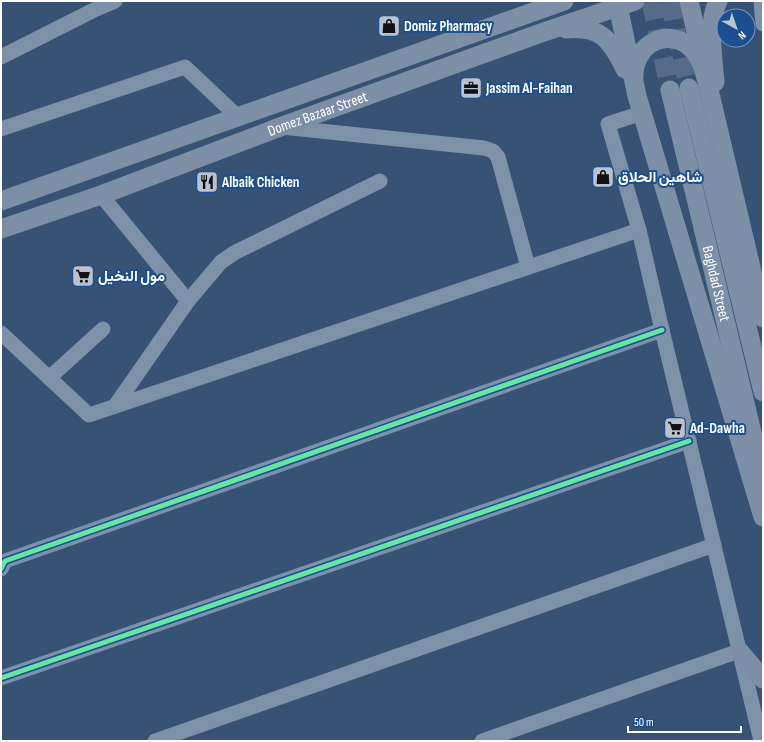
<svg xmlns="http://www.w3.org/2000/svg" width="764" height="742" font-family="'Sofia Sans Condensed',Vazirmatn,sans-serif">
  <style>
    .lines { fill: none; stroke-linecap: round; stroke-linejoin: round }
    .major-tunnel { stroke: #546c89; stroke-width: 19; stroke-dasharray: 19 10; stroke-linecap: butt }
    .minor { stroke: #7d92a8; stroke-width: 15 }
    .major { stroke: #7d8ea7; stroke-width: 19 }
    .cycleway-casing { stroke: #1b4f8f; stroke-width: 8 }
    .cycleway { stroke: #66e7a1; stroke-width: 5 }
    .labels { text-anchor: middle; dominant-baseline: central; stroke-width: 4; stroke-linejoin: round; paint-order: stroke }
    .poi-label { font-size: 15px; font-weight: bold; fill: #fff; stroke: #1b4f8f; text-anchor: start }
    .street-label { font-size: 15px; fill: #fff; stroke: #1b4f8f }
  </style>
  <rect width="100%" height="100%" fill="#365274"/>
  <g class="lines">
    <g class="major-tunnel">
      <path d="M651,1l19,89"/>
      <path d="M670,1l7,37 12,50"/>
    </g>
    <g class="minor">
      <path d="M761,1l2,23"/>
      <path d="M1,57l95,-48 19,-8"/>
      <path d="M642,113l-34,11 31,106 23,100 99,411"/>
      <path d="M282,127l202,21 9,3 5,6 30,110"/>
      <path d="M1,129l184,-62 53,50"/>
      <path d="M101,195l87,106"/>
      <path d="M1,333l88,82 550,-185"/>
      <path d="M49,378l54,-49"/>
      <path d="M115,406l73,-105 33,-39 13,-9 146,-72"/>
      <path d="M1,569l4,-8 657,-231"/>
      <path d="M1,678l688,-237"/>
      <path d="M155,741l559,-196"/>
      <path d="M482,741l257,-90"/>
    </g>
    <g class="major">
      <path d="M617,1l20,95 126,421"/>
      <path d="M689,1l14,61"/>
      <path d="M566,29c34,-4 45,11 59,40"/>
      <path d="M634,77c-1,-33 36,-53 60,-26 10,12 12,28 16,43l53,224"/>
      <path d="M715,82c-2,-25 -8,-58 3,-81"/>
      <path d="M689,88l74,304"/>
      <path id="s1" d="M670,90l91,380"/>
      <path d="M1,201l563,-200"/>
      <path id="s2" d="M1,229l100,-34 179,-68 261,-94 94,-32"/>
      <path d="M739,651l24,28"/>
    </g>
    <g class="cycleway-casing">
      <g id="cycleway">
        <path d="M1,569l4,-8 657,-231"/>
        <path d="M1,678l688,-237"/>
      </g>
    </g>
    <use href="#cycleway" class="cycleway"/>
  </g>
  <defs>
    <g id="shop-square" transform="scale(1.15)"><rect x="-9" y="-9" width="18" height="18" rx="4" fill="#b9c2ce" stroke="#1b4f8f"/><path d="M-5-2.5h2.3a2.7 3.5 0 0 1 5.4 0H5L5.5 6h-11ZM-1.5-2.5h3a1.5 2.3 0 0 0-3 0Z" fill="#111"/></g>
    <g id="office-square" transform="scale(1.15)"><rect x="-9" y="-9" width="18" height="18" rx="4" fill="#b9c2ce" stroke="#1b4f8f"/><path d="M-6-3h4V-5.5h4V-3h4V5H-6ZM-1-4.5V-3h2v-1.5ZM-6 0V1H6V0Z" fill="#111"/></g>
    <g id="restaurant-square" transform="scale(1.15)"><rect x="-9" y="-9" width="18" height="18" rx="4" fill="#b9c2ce" stroke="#1b4f8f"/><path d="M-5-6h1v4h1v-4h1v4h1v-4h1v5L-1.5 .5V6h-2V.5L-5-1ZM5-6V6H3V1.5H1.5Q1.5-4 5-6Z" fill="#111"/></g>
    <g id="supermarket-square" transform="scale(1.15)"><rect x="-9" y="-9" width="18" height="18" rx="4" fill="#b9c2ce" stroke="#1b4f8f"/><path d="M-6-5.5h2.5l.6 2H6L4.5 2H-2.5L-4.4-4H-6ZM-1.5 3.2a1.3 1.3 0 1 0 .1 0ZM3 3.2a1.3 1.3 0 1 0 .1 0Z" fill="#111"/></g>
  </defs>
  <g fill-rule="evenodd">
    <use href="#shop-square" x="389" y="26"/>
    <use href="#office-square" x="471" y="88"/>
    <use href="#shop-square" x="603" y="177"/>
    <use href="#restaurant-square" x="207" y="182"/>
    <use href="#supermarket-square" x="83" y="276"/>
    <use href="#supermarket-square" x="675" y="428"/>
  </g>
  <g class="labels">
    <g class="poi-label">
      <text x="404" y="26">Domiz Pharmacy</text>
      <text x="486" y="88">Jassim Al-Faihan</text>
      <text x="618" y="177">شاهين الحلاق</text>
      <text x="222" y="182">Albaik Chicken</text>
      <text x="98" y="276">مول النخيل</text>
      <text x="690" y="428">Ad-Dawha</text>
    </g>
    <g class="street-label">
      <text stroke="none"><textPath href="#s2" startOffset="337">Domez Bazaar Street</textPath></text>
      <text stroke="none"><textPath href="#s1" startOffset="199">Baghdad Street</textPath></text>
    </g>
  </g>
  <rect width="764" height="742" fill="none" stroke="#ffffff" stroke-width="4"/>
  <g transform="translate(736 28) rotate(140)"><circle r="19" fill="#1b4f8f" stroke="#7695bc"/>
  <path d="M0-3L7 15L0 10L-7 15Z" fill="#b9c2ce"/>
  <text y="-6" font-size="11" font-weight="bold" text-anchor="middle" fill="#ffffff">N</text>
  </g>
  <path d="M628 726v6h113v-6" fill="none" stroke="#ffffff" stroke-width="2"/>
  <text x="634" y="726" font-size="12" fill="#ffffff" stroke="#1b4f8f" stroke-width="3" paint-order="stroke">50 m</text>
</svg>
